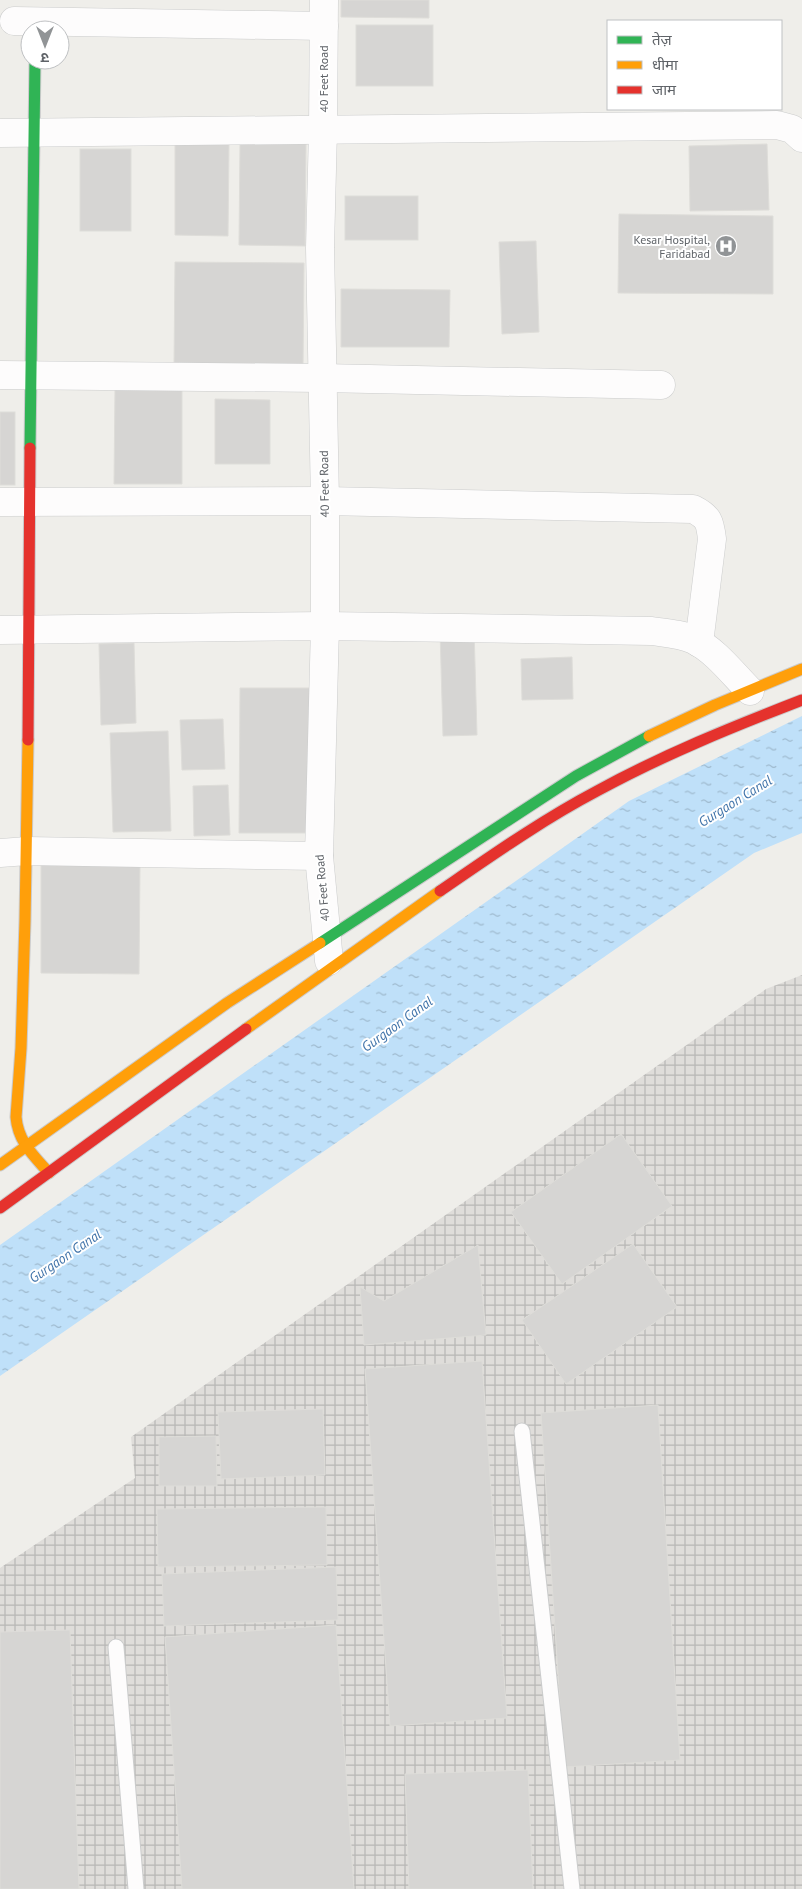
<svg xmlns="http://www.w3.org/2000/svg" width="802" height="1889" font-family="'PT Sans','Noto Sans Devanagari',sans-serif">
  <style>
    .industrial { fill: url(#industrial-grid) }
    .water { fill: url(#water-ripples) }
    .building { fill: #d6d5d3; stroke: #deddd9 }
    .lines { fill: none; stroke-linecap: round; stroke-linejoin: round }
    .lane-casing { stroke: #cbcccc; stroke-width: 17 }
    .street-casing { stroke: #cbcccc; stroke-width: 29 }
    .fast-casing { stroke: #cacacb; stroke-width: 13 }
    .slow-casing { stroke: #cacacb; stroke-width: 13 }
    .jam-casing { stroke: #cacacb; stroke-width: 13 }
    .lane { stroke: #fdfcfc; stroke-width: 15 }
    .street { stroke: #fdfcfc; stroke-width: 28 }
    .fast { stroke: #30b455; stroke-width: 11 }
    .slow { stroke: #ff9f0a; stroke-width: 11 }
    .jam { stroke: #e5322d; stroke-width: 11 }
    .labels { text-anchor: middle; dominant-baseline: central; stroke-width: 4; stroke-linejoin: round; paint-order: stroke }
    .street-label { font-size: 12px; fill: #5f6368; stroke: #fff }
    .poi-label { font-size: 12px; fill: #5f6368; stroke: #fff; text-anchor: end }
    .water-label { font-size: 14px; font-style: italic; fill: #4174aa; stroke: #fff }
  </style>
  <defs>
    <pattern id="industrial-grid" width="8" height="8" patternUnits="userSpaceOnUse" patternTransform="scale(1.25)"><rect width="8" height="8" fill="#dfddda"/><path d="M0 4h8M4 0v8" fill="none" stroke="#b8b7b5"/></pattern>
    <pattern id="water-ripples" width="26" height="14" patternUnits="userSpaceOnUse" patternTransform="scale(1.25)"><rect width="26" height="14" fill="#bfe0f9"/><path d="M2 4q2-2 4 0t4 0M15 11q2-2 4 0t4 0" fill="none" stroke="#9eb9cd"/></pattern>
  </defs>
  <rect width="100%" height="100%" fill="#efeeea"/>
  <path class="industrial" d="M802,975v914h-802v-321l135,-90 -4,-41 635,-448z"/>
  <path class="water" d="M802,716v117l-48,20 -754,523v-131l629,-444z"/>
  <g class="building">
    <path d="M341,0h88v18l-88,-1z"/>
    <rect x="356" y="25" width="77" height="61"/>
    <path d="M175,142h54l-1,94 -53,-1z"/>
    <path d="M240,144h66l-1,102 -66,-1z"/>
    <path d="M767,144l2,66 -79,1 -1,-65z"/>
    <rect x="80" y="149" width="51" height="82"/>
    <rect x="345" y="196" width="73" height="44"/>
    <path d="M619,214l154,2v78l-155,-1z"/>
    <path d="M536,241l3,91 -37,2 -3,-92z"/>
    <path d="M175,262l129,1 -1,104h-129z"/>
    <path d="M341,289l109,1 -1,57h-108z"/>
    <path d="M115,389h67v95h-68z"/>
    <path d="M215,399l55,1v64h-55z"/>
    <rect x="0" y="412" width="15" height="73"/>
    <path d="M474,629l3,106 -34,1 -3,-106z"/>
    <path d="M134,643l2,80 -35,2 -2,-81z"/>
    <path d="M572,657l1,42 -51,1 -1,-41z"/>
    <path d="M240,688h75l-1,145h-75z"/>
    <path d="M223,719l2,50 -43,1 -2,-50z"/>
    <path d="M168,731l3,100 -58,1 -3,-99z"/>
    <path d="M228,785l2,50 -36,1 -1,-50z"/>
    <path d="M41,861l99,1 -1,112 -98,-1z"/>
    <path d="M621,1134l51,72 -110,78 -51,-72z"/>
    <path d="M633,1244l44,63 -111,77 -44,-64z"/>
    <path d="M478,1245l8,90 -122,10 -4,-58 24,14z"/>
    <path d="M482,1361l25,357 -117,8 -25,-357z"/>
    <path d="M658,1405l22,355 -116,7 -23,-354z"/>
    <path d="M323,1409l2,66 -104,4 -3,-67z"/>
    <path d="M216,1436l1,50h-58v-49z"/>
    <path d="M326,1507l1,58 -169,2 -1,-58z"/>
    <path d="M336,1567l2,53 -174,6 -2,-52z"/>
    <path d="M336,1625l18,264h-172l-17,-252z"/>
    <path d="M70,1630l9,259h-79v-257z"/>
    <path d="M528,1770l5,119h-124l-4,-115z"/>
  </g>
  <g class="lines">
    <g class="lane-casing">
      <g id="lane">
        <path d="M522,1431l50,458"/>
        <path d="M116,1647l20,242"/>
      </g>
    </g>
    <g class="street-casing">
      <g id="street">
        <path d="M324,0l-1,130 -3,118 5,253v125l-6,230 10,105"/>
        <path d="M14,21l310,5"/>
        <path d="M0,133l777,-8 15,4 10,9"/>
        <path d="M0,375l322,3 339,7"/>
        <path d="M0,502l325,-1 368,8c16,8 17,13 19,30l-13,104"/>
        <path d="M0,630l325,-4 327,5c14,2 30,3 42,9 22,11 39,34 56,51"/>
        <path d="M0,853l27,-2 292,5"/>
      </g>
    </g>
    <g class="fast-casing">
      <g id="fast">
        <path d="M30,448l5,-388"/>
        <path d="M320,943l256,-167 73,-40"/>
      </g>
    </g>
    <g class="slow-casing">
      <g id="slow">
        <path d="M649,736l66,-31 87,-36"/>
        <path d="M28,740l-3,181 -4,127 -5,69c2,25 18,39 33,56"/>
        <path d="M246,1029l194,-138"/>
        <path d="M0,1165l227,-162 93,-60"/>
      </g>
    </g>
    <g class="jam-casing">
      <g id="jam">
        <path d="M28,740l2,-292"/>
        <path d="M440,891c51,-35 102,-71 157,-100 66,-36 135,-64 205,-91"/>
        <path d="M0,1208l246,-179"/>
      </g>
    </g>
    <use href="#lane" class="lane"/>
    <use href="#street" class="street"/>
    <use href="#fast" class="fast"/>
    <use href="#slow" class="slow"/>
    <use href="#jam" class="jam"/>
  </g>
  <defs>
    <g id="hospital-disc" transform="scale(1.125)"><circle r="9.5" fill="#919496" stroke="#fff"/><path d="M-5-5h3v3.5h4V-5h3V5h-3V1.5h-4V5h-3Z" fill="#fff"/></g>
  </defs>
  <g fill-rule="evenodd">
    <use href="#hospital-disc" x="726" y="246"/>
  </g>
  <g class="labels">
    <g class="street-label">
      <text transform="translate(323 79) rotate(-90)">40 Feet Road</text>
      <text transform="translate(324 484) rotate(-91)">40 Feet Road</text>
      <text transform="translate(322 888) rotate(-95)">40 Feet Road</text>
    </g>
    <g class="poi-label">
      <text x="710" y="239">Kesar Hospital,<tspan x="710" dy="14">Faridabad</tspan></text>
    </g>
    <g class="water-label">
      <text transform="translate(735 801) rotate(-32)">Gurgaon Canal</text>
      <text transform="translate(397 1024) rotate(-36)">Gurgaon Canal</text>
      <text transform="translate(65 1256) rotate(-34)">Gurgaon Canal</text>
    </g>
  </g>
  <rect x="607" y="20" width="175" height="90" fill="#ffffff" stroke="#bfc1c3"/>
  <rect x="617" y="36" width="25" height="8" fill="#30b455" stroke="#bfc1c3"/>
  <text x="652" y="45" font-size="15" fill="#5f6368">तेज़</text>
  <rect x="617" y="61" width="25" height="8" fill="#ff9f0a" stroke="#bfc1c3"/>
  <text x="652" y="70" font-size="15" fill="#5f6368">धीमा</text>
  <rect x="617" y="86" width="25" height="8" fill="#e5322d" stroke="#bfc1c3"/>
  <text x="652" y="95" font-size="15" fill="#5f6368">जाम</text>
  <g transform="translate(45 45) rotate(180)"><circle r="24" fill="#ffffff" stroke="#bfc1c3"/>
  <path d="M0-4L9 19L0 12L-9 19Z" fill="#919496"/>
  <text y="-8" font-size="14" font-weight="bold" text-anchor="middle" fill="#5f6368">उ</text>
  </g>
</svg>
